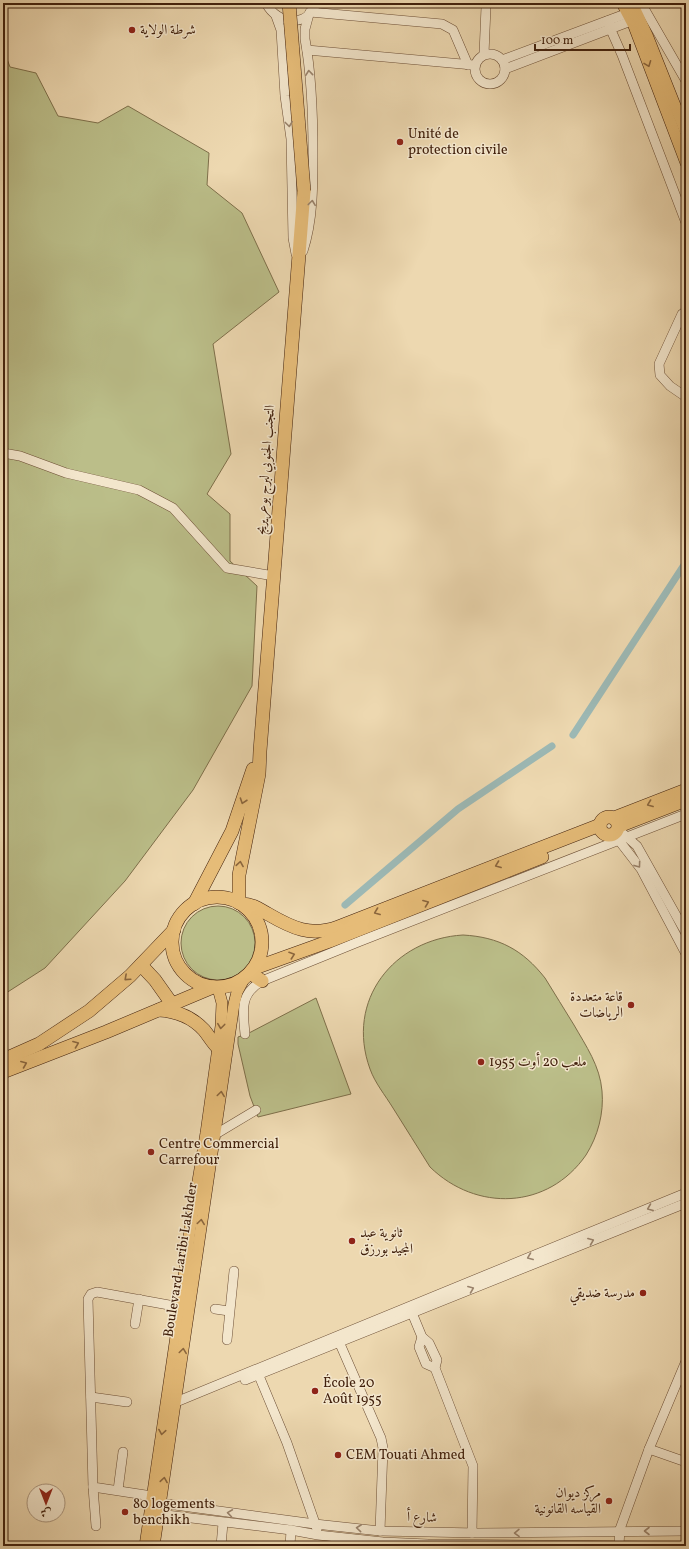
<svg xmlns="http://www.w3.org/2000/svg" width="689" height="1549" font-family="Vollkorn,Amiri,serif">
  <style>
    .green { fill: #bbbe89; stroke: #7e6f4a }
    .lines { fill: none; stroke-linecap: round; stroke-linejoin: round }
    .canal { stroke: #9cb8b4; stroke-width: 7 }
    .minor-casing { stroke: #6c4e35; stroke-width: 10 }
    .major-casing { stroke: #41200c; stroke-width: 12 }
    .highway-casing { stroke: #41200c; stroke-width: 14 }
    .minor { stroke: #f3e6cc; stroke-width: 9 }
    .major { stroke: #e6bc78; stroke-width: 11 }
    .highway { stroke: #e6bc78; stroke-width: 13 }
    .highway-bridge-casing { stroke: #41200c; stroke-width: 14; stroke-linecap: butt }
    .highway-bridge { stroke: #e6bc78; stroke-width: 13 }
    .oneway { stroke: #8b663d }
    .oneway2 { stroke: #9a836c }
    .poi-dot { fill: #8f2418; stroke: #f3e6cc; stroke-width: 1.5 }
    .labels { text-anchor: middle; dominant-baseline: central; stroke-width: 3; stroke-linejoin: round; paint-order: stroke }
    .poi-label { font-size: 14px; fill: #41200c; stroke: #f3e6cc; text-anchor: start }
    .street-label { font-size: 14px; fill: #41200c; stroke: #f3e6cc }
  </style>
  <rect width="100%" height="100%" fill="#edd8b0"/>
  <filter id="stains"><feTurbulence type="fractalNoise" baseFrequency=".005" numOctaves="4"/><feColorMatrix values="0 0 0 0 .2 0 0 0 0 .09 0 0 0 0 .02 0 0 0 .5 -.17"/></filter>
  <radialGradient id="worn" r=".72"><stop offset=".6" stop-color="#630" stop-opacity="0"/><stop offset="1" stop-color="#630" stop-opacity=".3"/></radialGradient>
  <g class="green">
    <path d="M3,48l7,19 26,6 22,43 40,7 30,-17 81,47 -2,32 35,28 37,79 -66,52 18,110 -24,40 23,20v47l27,25 -5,100 -59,104 -68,91 -80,87 -42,27z"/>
    <circle cx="218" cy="943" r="37"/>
    <path d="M463,935c36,2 60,15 82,43 10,16 19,31 29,47 12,21 26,41 28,66 2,22 -4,45 -16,64 -38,55 -110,57 -156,12 -12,-20 -25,-39 -37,-59 -8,-13 -18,-25 -23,-39 -25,-69 24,-130 93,-134z"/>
    <path d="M316,998l35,96 -93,23 -8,-21 -12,-52v-7l11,-4z"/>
  </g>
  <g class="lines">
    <g class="canal">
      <path d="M573,735l113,-173"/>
      <path d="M345,905l113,-96 94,-63"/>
    </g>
    <g class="minor-casing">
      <g id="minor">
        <path d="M266,3c11,22 42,25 50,0"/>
        <path d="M641,3l45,78"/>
        <path d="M310,12l132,12 11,6 15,35"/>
        <path d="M276,16l5,14 4,66 6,43 2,99 3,16"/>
        <path d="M607,21l15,34 64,168"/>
        <path d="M307,50l166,15"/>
        <circle cx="490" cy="69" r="15"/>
        <path d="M484,54l2,-47 -2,-4"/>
        <path d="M502,60l126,-47"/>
        <path d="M505,69l126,-48"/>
        <path d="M303,251c10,-31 10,-64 10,-97 0,-38 -1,-77 -8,-115v-10l4,-15"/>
        <path d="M686,311l-4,3 -23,50 1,11 10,11 16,11"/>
        <path d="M3,453l17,3 46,17 73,17 34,18 54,60 47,8"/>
        <path d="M618,829l19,17 49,87"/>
        <path d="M614,834l27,35 45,85"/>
        <path d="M245,1034c-2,-23 -6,-40 17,-53l96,-39 328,-128"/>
        <path d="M216,1134l40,-24"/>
        <path d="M410,1308l12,29 7,6 8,17 -2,8 38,98 -1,67"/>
        <path d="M215,1309l14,2"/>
        <path d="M135,1324l4,-25"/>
        <path d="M337,1337l44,101 2,10 -3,83"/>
        <path d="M422,1337l-3,10 7,17 9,4"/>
        <path d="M227,1340l7,-69"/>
        <path d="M257,1371l30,72 30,86"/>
        <path d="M245,1380l441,-177"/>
        <path d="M91,1397l36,5"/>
        <path d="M176,1402l510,-209"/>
        <path d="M649,1449l37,13"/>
        <path d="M93,1487l3,39"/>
        <path d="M118,1490l5,-38"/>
        <path d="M152,1496l-59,-9 -5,-188 3,-5 6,-2 83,15"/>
        <path d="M160,1503l155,21 65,7 97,2 209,-2"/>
        <path d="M158,1514l133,16 27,5 65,7 45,2 216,2"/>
        <path d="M619,1545l1,-16 29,-80 37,-88"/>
        <path d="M221,1546l2,-23"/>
        <path d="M290,1546l1,-16"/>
      </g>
    </g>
    <g class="major-casing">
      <g id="major">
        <path d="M622,3l12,23 52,137"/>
        <path d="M632,3l15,32 39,98"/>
        <path d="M145,1546l34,-230 11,-87 16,-96 15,-107 1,-23 -4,-15"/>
        <path d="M154,1546l80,-542 3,-12 7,-13"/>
      </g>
    </g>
    <g class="highway-casing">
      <g id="highway">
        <circle cx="609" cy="826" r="9"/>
        <path d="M614,818l72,-28"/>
        <path d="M619,826l67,-26"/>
        <circle cx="217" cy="942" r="45"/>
        <path d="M239,903v-28l20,-101 1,-23 44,-560"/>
        <path d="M194,904l38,-73 21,-62"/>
        <path d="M242,904c10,0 17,5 26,10 24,14 43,23 70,13l262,-102"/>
        <path d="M141,965l14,15 17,24"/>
        <path d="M255,968l75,-27 212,-84"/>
        <path d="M250,973l12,8"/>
        <path d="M159,1010c18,1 33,7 45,20 5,6 8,12 14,18"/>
        <path d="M3,1060l36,-16 50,-33 41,-35 44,-46"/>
        <path d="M3,1072l103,-40 107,-45"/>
      </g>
    </g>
    <use href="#minor" class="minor"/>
    <use href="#major" class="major"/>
    <use href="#highway" class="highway"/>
    <g class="highway-bridge-casing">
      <path id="highway-bridge" d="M289,3l15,188"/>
    </g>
    <use href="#highway-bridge" class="highway-bridge"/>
  </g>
  <defs><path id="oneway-chevron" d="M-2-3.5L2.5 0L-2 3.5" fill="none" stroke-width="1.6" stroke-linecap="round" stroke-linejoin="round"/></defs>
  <g class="oneway">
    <use href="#oneway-chevron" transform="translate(648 64) rotate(69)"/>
    <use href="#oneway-chevron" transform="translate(243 801) rotate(109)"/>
    <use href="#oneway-chevron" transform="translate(650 804) rotate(159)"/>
    <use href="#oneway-chevron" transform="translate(240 864) rotate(-81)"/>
    <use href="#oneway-chevron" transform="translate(498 865) rotate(159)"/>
    <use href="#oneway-chevron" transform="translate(426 903) rotate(-21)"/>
    <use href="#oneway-chevron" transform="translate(377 912) rotate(159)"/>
    <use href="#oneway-chevron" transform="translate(292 955) rotate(-19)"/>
    <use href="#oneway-chevron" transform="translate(127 978) rotate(138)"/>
    <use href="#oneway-chevron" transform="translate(221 1026) rotate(97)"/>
    <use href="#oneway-chevron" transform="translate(76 1044) rotate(-21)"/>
    <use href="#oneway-chevron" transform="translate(24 1064) rotate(-22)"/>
    <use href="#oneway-chevron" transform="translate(221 1094) rotate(-82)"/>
    <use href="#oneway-chevron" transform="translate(201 1222) rotate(-82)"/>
    <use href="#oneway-chevron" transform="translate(183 1351) rotate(-82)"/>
    <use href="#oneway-chevron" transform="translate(162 1432) rotate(99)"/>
    <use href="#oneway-chevron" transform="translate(164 1480) rotate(-81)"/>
  </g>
  <g class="oneway2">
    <use href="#oneway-chevron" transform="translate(309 73) rotate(-96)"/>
    <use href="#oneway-chevron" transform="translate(289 124) rotate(83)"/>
    <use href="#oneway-chevron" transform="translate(312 203) rotate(-83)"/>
    <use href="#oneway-chevron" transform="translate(638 865) rotate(54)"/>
    <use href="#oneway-chevron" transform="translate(650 1208) rotate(158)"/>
    <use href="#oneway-chevron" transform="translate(591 1241) rotate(-22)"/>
    <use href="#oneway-chevron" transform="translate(530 1257) rotate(158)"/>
    <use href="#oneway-chevron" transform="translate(471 1289) rotate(-22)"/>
    <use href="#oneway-chevron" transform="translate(230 1513) rotate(-172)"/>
    <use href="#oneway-chevron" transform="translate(359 1528) rotate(-174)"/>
    <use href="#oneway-chevron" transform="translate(647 1531) rotate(180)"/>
    <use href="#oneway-chevron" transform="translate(517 1533) rotate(179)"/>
  </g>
  <g class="poi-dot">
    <circle cx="132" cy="30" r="4"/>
    <circle cx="400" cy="142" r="4"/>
    <circle cx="631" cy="1005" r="4"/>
    <circle cx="481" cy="1062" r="4"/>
    <circle cx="151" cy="1152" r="4"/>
    <circle cx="352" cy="1241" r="4"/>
    <circle cx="643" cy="1293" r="4"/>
    <circle cx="315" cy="1391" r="4"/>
    <circle cx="338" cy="1455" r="4"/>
    <circle cx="609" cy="1501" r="4"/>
    <circle cx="125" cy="1512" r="4"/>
  </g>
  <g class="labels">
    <g class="poi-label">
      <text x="140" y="30">شرطة الولاية</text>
      <text x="408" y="134">Unité de<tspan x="408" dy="16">protection civile</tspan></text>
      <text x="623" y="997" text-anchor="end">قاعة متعددة<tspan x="623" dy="16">الرياضات</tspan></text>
      <text x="489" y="1062">ملعب 20 أوت 1955</text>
      <text x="159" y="1144">Centre Commercial<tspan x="159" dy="16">Carrefour</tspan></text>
      <text x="360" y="1233">ثانوية عبد<tspan x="360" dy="16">المجيد بورزق</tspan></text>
      <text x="635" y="1293" text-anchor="end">مدرسة ضديقي</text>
      <text x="323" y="1383">École 20<tspan x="323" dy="16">Août 1955</tspan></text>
      <text x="346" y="1455">CEM Touati Ahmed</text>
      <text x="601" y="1493" text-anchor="end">مركز ديوان<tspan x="601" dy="16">القياسه القانونية</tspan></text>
      <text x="133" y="1504">80 logements<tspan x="133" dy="16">benchikh</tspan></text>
    </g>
    <g class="street-label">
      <text transform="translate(266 470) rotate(-86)">التجنب الجنوبي لبرج بوعريريج</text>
      <text transform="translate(181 1260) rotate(-81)">Boulevard Laribi Lakhder</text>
      <text transform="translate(422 1518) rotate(2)">شارع أ</text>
    </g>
  </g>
  <rect width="689" height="1549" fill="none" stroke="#edd8b0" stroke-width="16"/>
  <rect x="4" y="4" width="681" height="1541" fill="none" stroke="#41200c" stroke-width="2"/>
  <rect x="8" y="8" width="673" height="1533" fill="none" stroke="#41200c"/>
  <g transform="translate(46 1503) rotate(180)"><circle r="19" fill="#f3e6cc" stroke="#ac977f"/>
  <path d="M0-3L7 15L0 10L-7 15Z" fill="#8f2418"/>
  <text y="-6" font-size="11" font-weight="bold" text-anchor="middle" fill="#41200c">ش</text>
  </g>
  <path d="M535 44v6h95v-6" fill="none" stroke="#41200c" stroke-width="2"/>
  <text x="541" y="44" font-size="12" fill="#41200c" stroke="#f3e6cc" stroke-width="3" paint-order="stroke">100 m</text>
  <rect width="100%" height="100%" filter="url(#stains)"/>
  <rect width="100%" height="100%" fill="url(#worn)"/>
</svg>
